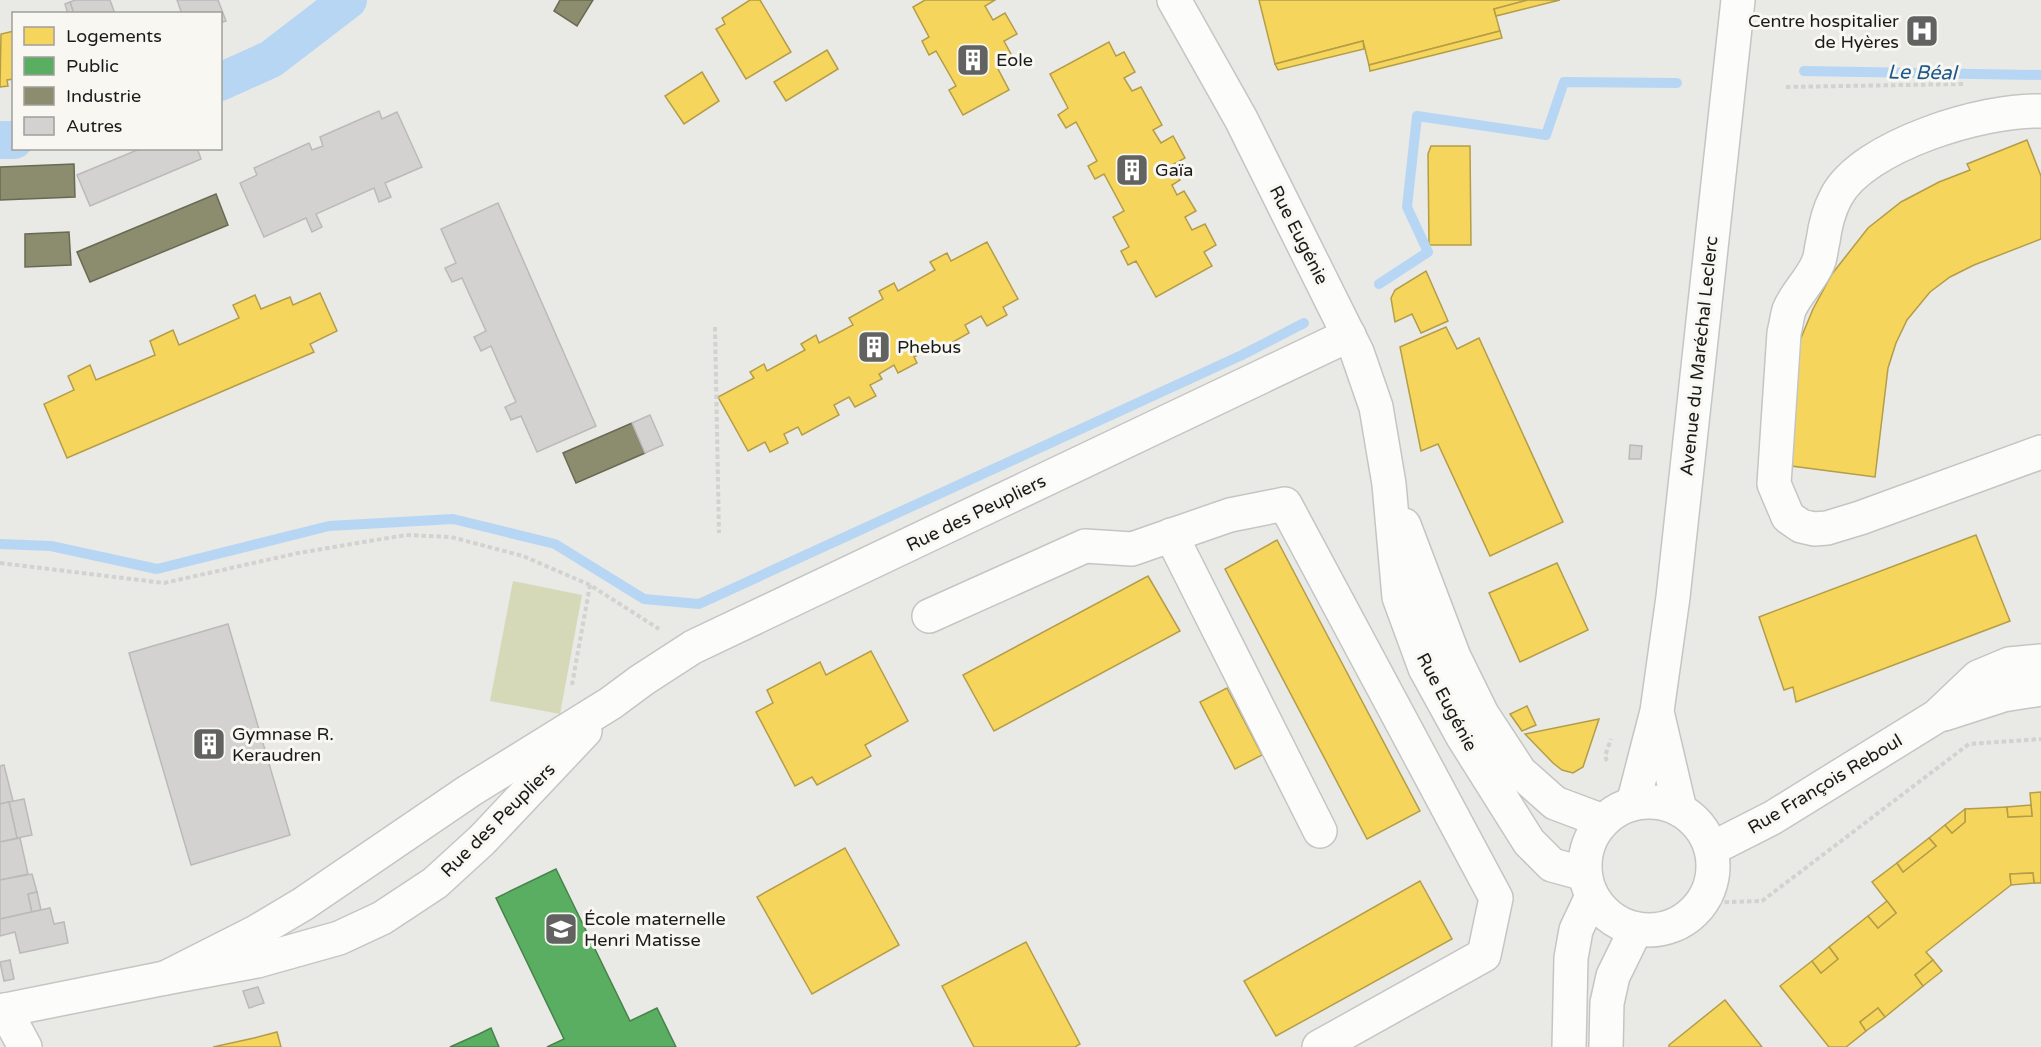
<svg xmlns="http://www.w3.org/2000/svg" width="2041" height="1047" font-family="'Varela Round',sans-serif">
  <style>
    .green { fill: #d6d9b8 }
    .homes { fill: #f6d55c; stroke: #b49d48; stroke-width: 1.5 }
    .public { fill: #5aae61; stroke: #47824b; stroke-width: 1.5 }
    .industry { fill: #8c8c6e; stroke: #6a6a54; stroke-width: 1.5 }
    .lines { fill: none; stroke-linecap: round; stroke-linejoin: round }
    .stream { stroke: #b7d6f4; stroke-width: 10 }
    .canal { stroke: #b7d6f4; stroke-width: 38 }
    .building { fill: #d4d2d1; stroke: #bbbab8; stroke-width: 1.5 }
    .street-casing { stroke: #c5c5c3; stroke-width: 36 }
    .secondary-casing { stroke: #c5c5c3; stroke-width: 36 }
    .path { stroke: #d2d2d1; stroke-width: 4; stroke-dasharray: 4.5 3; stroke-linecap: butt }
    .street { stroke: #fcfcfb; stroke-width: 33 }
    .secondary { stroke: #fcfcfb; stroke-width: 33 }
    .labels { text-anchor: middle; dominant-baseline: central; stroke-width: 6; stroke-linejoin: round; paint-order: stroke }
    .poi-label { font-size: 18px; fill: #1a1a19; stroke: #f8f7f2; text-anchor: start }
    .street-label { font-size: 18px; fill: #1a1a19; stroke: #f8f7f2 }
    .water-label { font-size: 20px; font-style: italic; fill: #1d578a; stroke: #f8f7f2 }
  </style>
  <rect width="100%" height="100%" fill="#e9e9e6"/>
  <path class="green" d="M513,581l69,14 -22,119 -70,-13z"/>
  <g class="homes">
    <path d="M750,0h10l31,52 -45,27 -30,-50 9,-5 -3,-6z"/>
    <path d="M925,0h70l-10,6 8,14 12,-7 12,21 -13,7 8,15 -16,9 13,25 -46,25 -14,-25 7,-4 -20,-35 -7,4 -7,-14 7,-4 -16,-30z"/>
    <path d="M1259,0h269l-34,9 6,22 -131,34 -6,-24 -88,23z"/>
    <path d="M1528,0h32l-64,16 -2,-7z"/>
    <path d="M14,31v48l-7,1 1,6 -8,1 1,-53z"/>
    <path d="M1500,31l2,7 -132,33 -1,-6z"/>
    <path d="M1363,41l1,8 -86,21 -3,-6z"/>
    <path d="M1109,42l7,14 8,-4 11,20 -11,6 8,13 9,-4 21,38 -9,5 8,13 12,-7 12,22 -13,7 8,15 -8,5 5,10 7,-4 12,20 -11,6 7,13 13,-6 11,21 -12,7 8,14 -56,31 -20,-36 -8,4 -7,-14 8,-4 -16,-30 11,-6 -20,-37 -9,5 -7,-13 9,-5 -21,-39 -10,6 -8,-13 10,-7 -18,-34z"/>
    <path d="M827,50l11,19 -52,32 -12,-19z"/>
    <path d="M702,72l17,29 -35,23 -19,-28z"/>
    <path d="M2027,140l14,36v63l-67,26 -24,12 -20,15 -23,28 -11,23 -8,25 -13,109 -91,-12 12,-115 17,-41 19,-35 36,-46 33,-26 38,-20 31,-12 -3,-6z"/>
    <path d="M1431,146h39l1,99h-42l-1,-91z"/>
    <path d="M987,242l31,57 -15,8 4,8 -20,11 -6,-10 -16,9 4,8 -37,21 -2,-5 -16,8 3,6 -19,10 -4,-8 -15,9 3,5 -12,6 6,11 -21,11 -6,-10 -15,8 5,10 -37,20 -4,-8 -14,7 4,9 -18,9 -5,-10 -17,9 -30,-54 36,-19 -4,-6 14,-8 3,7 38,-21 -4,-6 15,-9 3,8 34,-18 -4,-7 34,-19 -4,-8 15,-8 4,8 37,-21 -5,-8 17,-9 4,8z"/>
    <path d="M1426,271l22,50 -27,12 -9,-19 -17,8 -4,-24 4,-8z"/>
    <path d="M320,293l17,38 -27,13 4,8 -247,106 -23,-54 30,-14 -6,-14 22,-11 6,15 59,-25 -5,-14 23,-11 6,15 60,-27 -6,-13 22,-10 6,14 29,-12 3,8z"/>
    <path d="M1446,327l11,22 22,-11 84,184 -73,34 -52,-112 -17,7 -21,-104z"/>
    <path d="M1976,535l34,86 -214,81 -3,-15 -9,3 -25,-73z"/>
    <path d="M1277,540l143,271 -53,28 -142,-270z"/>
    <path d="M1557,563l31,67 -68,32 -31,-69z"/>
    <path d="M1148,576l32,55 -186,100 -31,-56z"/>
    <path d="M871,651l37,70 -43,24 6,11 -54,29 -5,-8 -17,9 -39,-74 17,-9 -6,-13 53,-28 6,13z"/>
    <path d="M1227,688l35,67 -27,14 -35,-67z"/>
    <path d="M1527,706l9,19 -14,6 -12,-17z"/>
    <path d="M1599,719l-16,48 -10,6 -11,-3 -9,-7 -28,-29z"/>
    <path d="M2041,792v91h-7l-1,-10 -23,1 1,11 -85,67 7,8 -18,15 8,11 -38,31 -7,-9 -18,14 6,9 -20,16h-17l-49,-61 32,-25 9,12 17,-14 -9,-12 39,-31 10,12 18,-15 -24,-31 25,-19 6,9 33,-26 -7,-8 16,-13 7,8 13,-11v-13l42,-2 1,10 24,-1 -2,-23z"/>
    <path d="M2031,805l1,11 -24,1 -1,-10z"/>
    <path d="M1965,809v13l-13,11 -7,-8z"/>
    <path d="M1929,838l7,8 -33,26 -6,-9z"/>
    <path d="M845,848l54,97 -87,49 -55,-97z"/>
    <path d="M2033,873l1,10 -23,2 -1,-11z"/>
    <path d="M1420,881l32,58 -176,97 -32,-55z"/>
    <path d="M1887,901l9,12 -18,15 -10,-12z"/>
    <path d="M1026,942l54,102 -5,3h-101l-32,-61z"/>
    <path d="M1829,947l9,12 -17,14 -9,-12z"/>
    <path d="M1933,960l9,11 -19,15 -8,-11z"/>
    <path d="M1725,1000l37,47h-93v-2z"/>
    <path d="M1878,1008l7,9 -19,14 -6,-9z"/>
    <path d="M277,1032l4,15h-68l41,-9z"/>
  </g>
  <g class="public">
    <path d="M556,869l74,152 27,-13 19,39h-129l17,-8 -68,-141z"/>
    <path d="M491,1028l8,19h-49l29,-13z"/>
  </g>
  <g class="industry">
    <path d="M560,0h33l-16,26 -23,-15z"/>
    <path d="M74,164l1,33 -75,3v-33z"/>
    <path d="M216,194l12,31 -138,57 -13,-30z"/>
    <path d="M69,232l2,33 -46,2v-33z"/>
    <path d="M632,423l13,30 -69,30 -13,-30z"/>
  </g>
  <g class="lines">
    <g class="stream">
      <path d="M1804,71l237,4"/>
      <path d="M1379,284l49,-32 -21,-45 10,-91 129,19 18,-53 113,1"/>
      <path d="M0,544l51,2 106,23 172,-43 124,-7 102,25 89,55 55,5 543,-249 62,-32"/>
    </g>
    <g class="canal">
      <path d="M220,82l51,-23 77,-59"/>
      <path d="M0,140h14"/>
    </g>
  </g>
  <g class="building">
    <path d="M75,0h35l5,14h-41l-4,-12z"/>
    <path d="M177,0h41l8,21 -6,2v-9h-38z"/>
    <path d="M70,2l4,12h-6l-3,-10z"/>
    <path d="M379,111l3,8 15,-7 25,55 -37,16 6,14 -12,5 -5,-14 -58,26 6,13 -10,5 -6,-14 -42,19 -24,-54 17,-8 -3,-7 55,-25 3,7 11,-4 -3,-9z"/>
    <path d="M142,148h55l4,11 -111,47 -13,-31z"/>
    <path d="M498,203l98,223 -59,26 -16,-36 -10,4 -6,-13 11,-5 -25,-56 -10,5 -7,-14 12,-6 -24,-53 -10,4 -7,-14 11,-5 -15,-34z"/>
    <path d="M650,415l13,30 -18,8 -13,-30z"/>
    <path d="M1630,445l12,1 -1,13h-12z"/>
    <path d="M228,624l62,211 -99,30 -62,-212z"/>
    <path d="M4,765l9,36 -13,3v-38z"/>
    <path d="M24,799l8,36 -15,3 -8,-36z"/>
    <path d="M9,802l8,36 -17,4v-38z"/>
    <path d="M20,838l8,36 -28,6v-38z"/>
    <path d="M32,874l5,18 -9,2 4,18 -32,7v-39z"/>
    <path d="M37,892l4,18 -9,2 -4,-18z"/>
    <path d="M50,908l4,16 10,-2 4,21 -48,10 -5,-21 -15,4v-17z"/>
    <path d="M10,960l4,19 -10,2 -4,-19z"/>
    <path d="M258,987l6,16 -15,5 -6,-17z"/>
  </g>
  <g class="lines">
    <g class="street-casing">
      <g id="street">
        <path d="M1174,0l67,119 116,233 19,55 13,77 10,113 26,71 38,69 66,105 23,23 33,9"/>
        <path d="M2041,111c-56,-2 -178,34 -205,86 -7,13 -11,29 -13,44 -2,7 -2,16 -5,22 -7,17 -22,30 -29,47 -2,7 -3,15 -5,23l-10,151 14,33 13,9 13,3 13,-1 33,-10 181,-66"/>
        <path d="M1404,525l50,132 28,57 38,58 35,31 48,18"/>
        <path d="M1171,535l149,296"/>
        <path d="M929,616l156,-70 47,3 98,-34 55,-11 211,394 -12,57 -165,92"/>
        <path d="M1944,714l59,-19 38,-6"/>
        <path d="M1711,849l61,-31 165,-102 41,-39 31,-13 32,-3"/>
        <path d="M165,978l91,-46 47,-28 166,-113 142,-88 31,-23 51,-33 656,-312"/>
        <path d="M5,1010l20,37"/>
        <path d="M0,1011l165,-33 92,-17 82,-23 43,-20 53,-35 47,-43 103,-109"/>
      </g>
    </g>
    <g class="secondary-casing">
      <g id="secondary">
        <path d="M1658,716l22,94"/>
        <circle cx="1649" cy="866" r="64"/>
        <path d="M1633,804l24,-93 16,-114 65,-597"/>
        <path d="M1569,1047l2,-89 5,-28 16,-34"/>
        <path d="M1606,1047l1,-44 6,-27 23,-47"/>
      </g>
    </g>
    <g class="path">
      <path d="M1786,87l179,-3"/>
      <path d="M715,327l4,206"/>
      <path d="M0,563l164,20 134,-30 108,-18 45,2 72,19 67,29 69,44"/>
      <path d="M572,685l18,-100"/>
      <path d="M1607,761l-2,-5 6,-17"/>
      <path d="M1702,903l60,-2 207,-157 72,-5"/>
    </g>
    <use href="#street" class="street"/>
    <use href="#secondary" class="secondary"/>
  </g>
  <defs>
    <g id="hospital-square" transform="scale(1.725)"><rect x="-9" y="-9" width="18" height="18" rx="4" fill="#626261" stroke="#f8f7f2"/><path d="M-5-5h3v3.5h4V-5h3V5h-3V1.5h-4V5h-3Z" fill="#fff"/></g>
    <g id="building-square" transform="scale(1.725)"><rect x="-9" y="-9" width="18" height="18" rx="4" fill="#626261" stroke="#f8f7f2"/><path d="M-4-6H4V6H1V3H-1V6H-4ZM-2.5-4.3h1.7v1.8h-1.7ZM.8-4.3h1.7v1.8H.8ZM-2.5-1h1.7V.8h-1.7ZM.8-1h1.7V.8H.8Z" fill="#fff"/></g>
    <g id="school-square" transform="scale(1.725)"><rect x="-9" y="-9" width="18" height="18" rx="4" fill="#626261" stroke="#f8f7f2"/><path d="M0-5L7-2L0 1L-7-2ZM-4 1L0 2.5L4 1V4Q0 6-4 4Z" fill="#fff"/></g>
  </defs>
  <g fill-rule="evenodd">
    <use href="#hospital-square" x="1922" y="31"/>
    <use href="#building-square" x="973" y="60"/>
    <use href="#building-square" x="1132" y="170"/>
    <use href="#building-square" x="874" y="347"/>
    <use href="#building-square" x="209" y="744"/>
    <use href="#school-square" x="561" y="929"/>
  </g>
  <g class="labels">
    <g class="poi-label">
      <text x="1899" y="21" text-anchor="end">Centre hospitalier<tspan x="1899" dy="21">de Hyères</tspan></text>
      <text x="996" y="60">Eole</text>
      <text x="1155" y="170">Gaïa</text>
      <text x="897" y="347">Phebus</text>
      <text x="232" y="734">Gymnase R.<tspan x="232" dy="21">Keraudren</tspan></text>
      <text x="584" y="919">École maternelle<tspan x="584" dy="21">Henri Matisse</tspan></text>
    </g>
    <g class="street-label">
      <text transform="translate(1299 235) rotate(63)">Rue Eugénie</text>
      <text transform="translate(1699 356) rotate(-84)">Avenue du Maréchal Leclerc</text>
      <text transform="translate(976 513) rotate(-26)">Rue des Peupliers</text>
      <text transform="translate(1447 702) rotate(62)">Rue Eugénie</text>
      <text transform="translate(1825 784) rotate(-31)">Rue François Reboul</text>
      <text transform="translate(498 820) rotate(-45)">Rue des Peupliers</text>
    </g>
    <g class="water-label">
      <text transform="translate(1922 73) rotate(1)">Le Béal</text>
    </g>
  </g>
  <rect x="12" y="12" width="210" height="138" fill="#f8f7f2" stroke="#9f9f9b" stroke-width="1.5"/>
  <rect x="24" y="27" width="30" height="18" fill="#f6d55c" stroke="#9f9f9b" stroke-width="1.5"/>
  <text x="66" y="42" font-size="18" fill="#1a1a19">Logements</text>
  <rect x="24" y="57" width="30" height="18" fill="#5aae61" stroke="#9f9f9b" stroke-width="1.5"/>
  <text x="66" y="72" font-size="18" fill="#1a1a19">Public</text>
  <rect x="24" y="87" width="30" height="18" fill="#8c8c6e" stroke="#9f9f9b" stroke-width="1.5"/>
  <text x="66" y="102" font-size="18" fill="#1a1a19">Industrie</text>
  <rect x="24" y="117" width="30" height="18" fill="#d4d2d1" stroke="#9f9f9b" stroke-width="1.5"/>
  <text x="66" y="132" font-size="18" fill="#1a1a19">Autres</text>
</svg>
